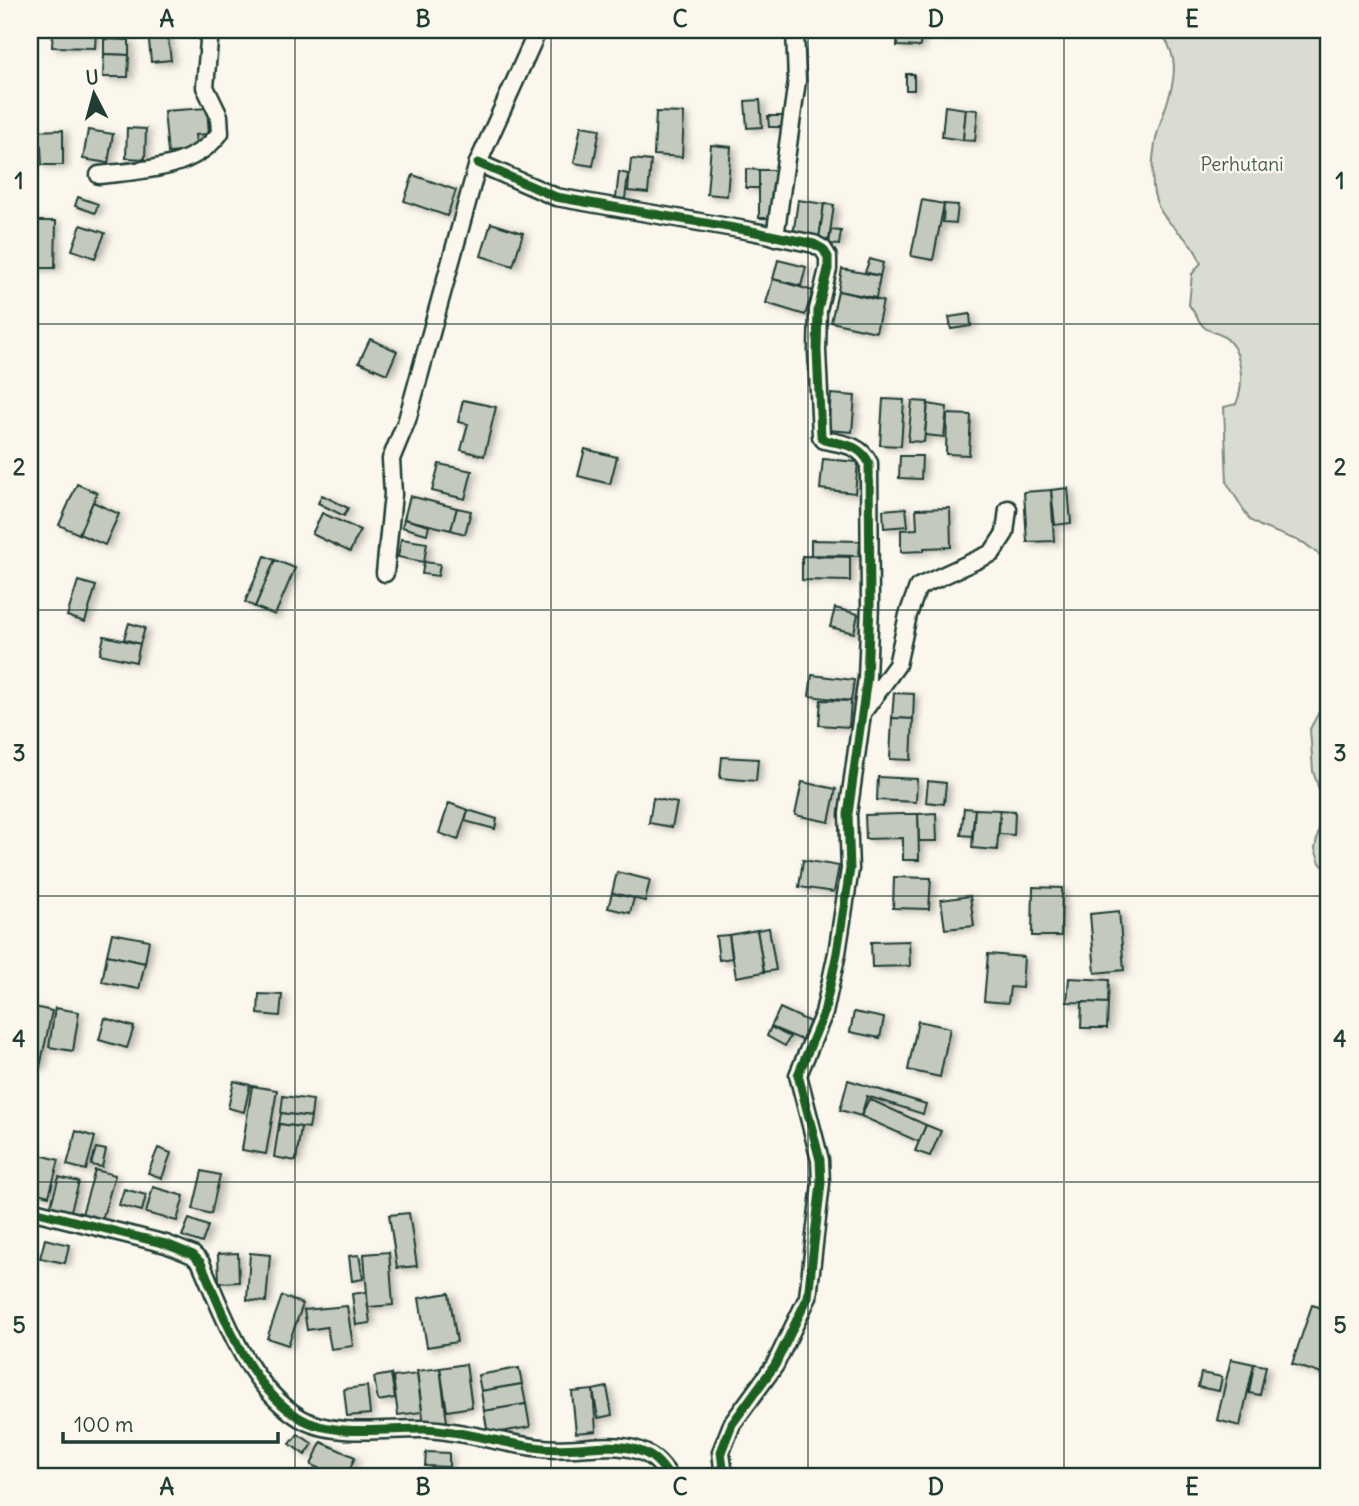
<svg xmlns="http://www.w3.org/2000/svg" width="1359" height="1506" font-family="Delius,sans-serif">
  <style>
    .green { fill: #dbdcd1; stroke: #7d8c82; stroke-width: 2 }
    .building { fill: #c4c9be; stroke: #1f3d34; stroke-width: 2; filter: url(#shadow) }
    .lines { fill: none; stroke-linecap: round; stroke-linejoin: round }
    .minor-casing { stroke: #1f3d34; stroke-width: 21 }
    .minor { stroke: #fbf7ec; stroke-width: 16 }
    .cycleway-casing { stroke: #fbf7ec; stroke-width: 13 }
    .cycleway { stroke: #1b5e20; stroke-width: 9 }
    .grid { fill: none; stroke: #1f3d34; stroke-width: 2; stroke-opacity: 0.55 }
    .labels { text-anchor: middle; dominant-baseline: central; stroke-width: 5; stroke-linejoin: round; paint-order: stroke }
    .park-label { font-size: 19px; fill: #455d53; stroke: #fbf7ec }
    .neatline { fill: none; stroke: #1f3d34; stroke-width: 2.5 }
    .grid-label { font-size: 23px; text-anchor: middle; font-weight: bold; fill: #1f3d34 }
  </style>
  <defs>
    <filter id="shadow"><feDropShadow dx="4.5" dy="2.5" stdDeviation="3.5" flood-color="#0004"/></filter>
  </defs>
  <rect width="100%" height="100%" fill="#fbf7ec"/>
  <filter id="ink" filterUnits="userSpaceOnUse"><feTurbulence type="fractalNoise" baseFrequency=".0143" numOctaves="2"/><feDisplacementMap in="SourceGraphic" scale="14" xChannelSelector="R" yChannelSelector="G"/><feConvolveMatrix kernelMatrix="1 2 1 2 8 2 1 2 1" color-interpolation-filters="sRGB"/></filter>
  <g filter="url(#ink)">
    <g class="green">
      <path d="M1160,30h169v532l-25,-19 -42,-16 -12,-7 -23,-37 -3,-76 12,-3c8,-18 7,-48 -7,-63 -7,-8 -16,-8 -24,-13 -6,-5 -11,-17 -16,-23l3,-31 9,-11c-11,-32 -44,-37 -48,-76 -1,-14 0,-34 3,-48 5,-25 22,-54 17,-80 -2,-11 -7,-20 -13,-29z"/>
      <path d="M1329,693v179l-9,-9 -5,-14 8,-41 -2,-12 -8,-25 -3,-42z"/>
    </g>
    <g class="building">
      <path d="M53,30l43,1 -1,17 -43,-1z"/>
      <path d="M148,30h19l4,30 -20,2z"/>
      <path d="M898,30h23l-1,17 -23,-1z"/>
      <path d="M936,30h21v3l-21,2z"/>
      <path d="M104,39l25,1v15l-25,-1z"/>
      <path d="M104,54l25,1 -1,22h-25z"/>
      <rect x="906" y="74" width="8" height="16"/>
      <path d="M760,100l2,27 -15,1 -2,-27z"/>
      <path d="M945,106l21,3 -3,31 -21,-3z"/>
      <path d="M207,108l2,26 -14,1 2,16 -29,2 -4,-42z"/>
      <path d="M966,109l12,1 -3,31 -12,-1z"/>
      <path d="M656,112l28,1 -2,44 -28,-2z"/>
      <path d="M768,116h16v11h-15z"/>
      <path d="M581,126l19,3 -7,37 -19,-3z"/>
      <path d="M127,128l19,1 -1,30 -19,-1z"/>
      <path d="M63,130v35h-21l-1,-19h-11v-15z"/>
      <path d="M88,130l25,4 -5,29 -25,-4z"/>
      <path d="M711,145l20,2 -4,49 -20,-2z"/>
      <path d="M631,159l20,2 -3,32 -20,-2z"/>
      <path d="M746,169l13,1v18h-13z"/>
      <rect x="759" y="170" width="16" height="48"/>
      <path d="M619,172l9,2 -3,25 -9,-1z"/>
      <path d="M413,175l43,15 -9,26 -43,-15z"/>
      <path d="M78,197l20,7 -3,9 -20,-7z"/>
      <path d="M798,200l26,4 -5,35 -26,-3z"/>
      <path d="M922,200l22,4 -11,56 -22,-4z"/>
      <path d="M824,204l10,1 -5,35 -10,-1z"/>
      <path d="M944,204l14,1 -2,18 -13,-1z"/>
      <rect x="30" y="221" width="6" height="18"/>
      <path d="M36,221h20l-1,47h-20z"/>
      <path d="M491,223l32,10 -10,33 -32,-10z"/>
      <path d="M81,225l24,8 -10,25 -23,-8z"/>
      <path d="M831,230l10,1 -2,14 -10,-1z"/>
      <path d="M30,239h6l-1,22 -5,-1z"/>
      <path d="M870,259l13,4 -3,13 -15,-4z"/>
      <path d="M778,260l28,7 -5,19 -28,-7z"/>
      <path d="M842,269l38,7 -4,22 -38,-7z"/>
      <path d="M773,279l40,12 -8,24 -39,-12z"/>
      <path d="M838,291l45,10 -7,31 -45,-10z"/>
      <path d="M970,314l1,12 -20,3 -2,-12z"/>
      <path d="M370,339l27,12 -10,23 -28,-12z"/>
      <path d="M831,394l24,2 -3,36 -24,-2z"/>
      <path d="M883,399l21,1 -3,46 -21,-1z"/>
      <path d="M463,400l33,7 -12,49 -23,-6 7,-26 -10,-2z"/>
      <path d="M912,401l16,1 -4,40 -16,-1z"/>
      <path d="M928,404l19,3 -3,30 -19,-2z"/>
      <path d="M947,414l24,1 -2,40 -23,-1z"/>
      <path d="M585,449l32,8 -7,27 -32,-8z"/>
      <path d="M900,456h22l-1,23 -22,-1z"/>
      <path d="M823,459l35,3 -3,31 -35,-4z"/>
      <path d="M439,464l33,7 -7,28 -33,-8z"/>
      <path d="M77,484l20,9 -18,41 -20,-9z"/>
      <path d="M1068,488l3,35 -16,2 -4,-35z"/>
      <path d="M1051,490l3,51 -27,1 -3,-50z"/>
      <path d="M322,495l26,13 -4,8 -26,-13z"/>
      <path d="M410,496l47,12 -6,22 -47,-11z"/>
      <path d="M93,502l26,12 -14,31 -26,-11z"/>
      <path d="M457,508l14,3 -6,23 -14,-4z"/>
      <path d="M906,508l2,18 -24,2 -1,-18z"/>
      <path d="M950,508l1,39 -27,1v3l-23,1v-22l16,-1 -1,-20z"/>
      <path d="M322,513l38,17 -10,22 -38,-18z"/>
      <path d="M404,519l25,7 -2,8 -25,-7z"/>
      <path d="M401,539l26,4 -3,19 -26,-5z"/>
      <path d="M811,540l49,1 -1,15 -48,-1z"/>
      <path d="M265,556l10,4 -20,47 -10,-5z"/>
      <path d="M802,556l48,1v24l-48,-1z"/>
      <path d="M275,560l20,8 -20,47 -20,-8z"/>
      <path d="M424,562l16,2 -2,12 -16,-2z"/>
      <path d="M78,581l18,5 -11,36 -18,-6z"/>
      <path d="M835,608l23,6 -4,19 -24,-6z"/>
      <path d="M129,623l16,5 -5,16 -16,-5z"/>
      <path d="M104,636l36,8 -4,18 -36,-8z"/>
      <path d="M812,675l42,5 -3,21 -42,-5z"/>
      <path d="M894,693l20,1 -1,25 -21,-1z"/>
      <path d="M821,700l30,1 -2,26 -30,-2z"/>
      <path d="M892,718l21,1 -2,41 -21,-1z"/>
      <path d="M722,757l36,2 -2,22 -36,-3z"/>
      <path d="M878,777l39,2 -1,23 -39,-2z"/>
      <path d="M928,781l18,2 -2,21 -18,-2z"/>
      <path d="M802,782l34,7 -7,33 -34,-7z"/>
      <path d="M653,798l24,5 -5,24 -23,-4z"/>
      <path d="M449,803l19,7 -10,30 -19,-7z"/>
      <path d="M964,808l11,1 -3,27 -11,-1z"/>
      <path d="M975,809l25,1 -3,40 -25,-2z"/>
      <path d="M468,810l29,9 -2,10 -30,-8z"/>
      <path d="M1000,810l15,1 -1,24 -15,-1z"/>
      <path d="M936,813l1,28h-18l-1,-27z"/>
      <path d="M902,814h16l1,46h-16v-22l-37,1 -1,-24z"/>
      <path d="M803,860l36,6 -5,26 -35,-5z"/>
      <path d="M617,872l33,8 -5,21 -33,-8z"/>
      <path d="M894,877l37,1 -2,31 -36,-1z"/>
      <path d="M1033,887l29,1 -1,48h-29z"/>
      <path d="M612,893l22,5 -4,15 -22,-5z"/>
      <path d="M970,896l4,30 -29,3 -4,-29z"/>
      <path d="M1119,911l5,59 -29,3 -5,-59z"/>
      <path d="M769,928l7,42 -12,2 -7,-42z"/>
      <path d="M757,930l7,42 -28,5 -7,-42z"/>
      <path d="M112,933l37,7 -4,23 -38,-8z"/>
      <path d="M729,935l3,23 -13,2 -3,-24z"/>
      <path d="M909,941l1,25 -38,1 -1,-25z"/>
      <path d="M988,954l36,3 -2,31 -12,-1 -2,16 -24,-2z"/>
      <path d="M107,955l38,8 -6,26 -37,-7z"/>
      <path d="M1069,978l40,2 -1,23 -41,-1z"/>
      <path d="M259,994l23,1 -2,21 -22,-2z"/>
      <path d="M1082,1002l26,1 -1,25h-26z"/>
      <path d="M30,1006l22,5 -12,56 -10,-2z"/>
      <path d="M55,1008l24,4 -6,39 -24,-4z"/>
      <path d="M780,1008l30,14 -8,18 -31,-13z"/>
      <path d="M854,1012l30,6 -4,20 -30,-6z"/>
      <path d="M105,1018l29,9 -7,21 -28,-8z"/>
      <path d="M918,1021l32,7 -10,49 -32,-7z"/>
      <path d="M771,1027l19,10 -5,9 -18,-10z"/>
      <path d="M848,1080l78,24 -3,10 -56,-18 -6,20 -21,-6z"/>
      <path d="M234,1081l16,4 -6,27 -16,-4z"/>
      <path d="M252,1086l25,4 -11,64 -24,-4z"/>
      <path d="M283,1096l30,4 -2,17 -30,-4z"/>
      <path d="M869,1099l57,26 -7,17 -58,-26z"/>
      <path d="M281,1113l30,4 -2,11 -30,-4z"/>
      <path d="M279,1124l22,3 -5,34 -22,-4z"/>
      <path d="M926,1125l15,6 -11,25 -15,-5z"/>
      <path d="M76,1131l19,6 -9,33 -19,-5z"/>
      <path d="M96,1148l10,2 -4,17 -11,-2z"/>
      <path d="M158,1148l13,5 -9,25 -14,-5z"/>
      <path d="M40,1155l19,5 -10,36 -19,-5z"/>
      <path d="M95,1170l20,5 -13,45 -20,-6z"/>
      <path d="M202,1171l18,4 -9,39 -18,-5z"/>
      <path d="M59,1177l20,5 -9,32 -20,-6z"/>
      <path d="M153,1187l31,9 -7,25 -31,-8z"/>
      <path d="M124,1189l22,6 -4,16 -23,-6z"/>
      <path d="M409,1213l8,53 -20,2 -8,-53z"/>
      <path d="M189,1219l19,7 -6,17 -20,-7z"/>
      <path d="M45,1239l24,6 -4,18 -25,-5z"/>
      <path d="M389,1252l4,53 -25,2 -4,-53z"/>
      <path d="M238,1253l1,29 -20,1 -1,-29z"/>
      <path d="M250,1253l20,2 -4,47 -19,-2z"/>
      <path d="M359,1255l4,24 -11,2 -3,-25z"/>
      <path d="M366,1292l4,31 -14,2 -4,-31z"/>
      <path d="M449,1293l8,49 -30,5 -8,-49z"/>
      <path d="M282,1296l21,8 -15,41 -21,-7z"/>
      <path d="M1312,1305l17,5v52l-4,13 -33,-11z"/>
      <path d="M347,1306l6,40 -22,3 -4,-22 -20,3 -3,-20z"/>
      <path d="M1231,1359l23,5 -14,62 -23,-6z"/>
      <path d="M466,1364l6,43 -25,4 -7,-43z"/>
      <path d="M1254,1364l12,2 -6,29 -11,-2z"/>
      <path d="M440,1368l7,54 -23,3 -7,-54z"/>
      <path d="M519,1368l3,16 -41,7 -3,-16z"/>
      <path d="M1201,1373l21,4 -3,14 -21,-4z"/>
      <path d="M391,1374l4,24 -17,3 -4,-24z"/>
      <path d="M417,1374l5,38 -24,3 -5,-38z"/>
      <path d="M522,1384l4,20 -42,7 -3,-20z"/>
      <path d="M367,1386l3,28 -23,2 -3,-27z"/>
      <path d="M607,1387l5,28 -14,3 -5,-28z"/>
      <path d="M593,1390l3,41 -20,2 -4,-41z"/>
      <path d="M526,1404l4,23 -42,7 -4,-23z"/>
      <path d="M298,1434l15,10 -8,11 -15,-11z"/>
      <path d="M321,1442l34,15 -8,19h-10l-26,-11z"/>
      <path d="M426,1452l23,1v14l-24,-1z"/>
    </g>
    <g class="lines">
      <g class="minor-casing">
        <g id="minor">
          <path d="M478,163l78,34 195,34 63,13 9,5 5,8v12l-10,41 -1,41 4,85 3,4c18,4 36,4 45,23l1,141 -3,74 -19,136 2,55 -13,84 -13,60 -26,62 22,85 1,23 -13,114 -33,68 -43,59 -11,28 3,24"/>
          <path d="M99,175c43,-5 93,-5 121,-42l-1,-17 -14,-29 5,-57"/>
          <path d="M775,237l22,-156 -2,-51"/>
          <path d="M385,573l8,-79 -2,-35 16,-39 71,-257 60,-133"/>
          <path d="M865,709l32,-44 11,-50 10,-28 74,-34 13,-20 3,-24"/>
          <path d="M30,1210l136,34 27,11 8,8c24,55 46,122 99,155 33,20 89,10 126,11 39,2 77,15 116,19 30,4 66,-7 95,2 16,5 23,13 32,26"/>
        </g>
      </g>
      <use href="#minor" class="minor"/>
      <g class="cycleway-casing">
        <g id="cycleway">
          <path d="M478,163l78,34 195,34 63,13 9,5 5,8v12l-10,41 -1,41 4,85 3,4c18,4 36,4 45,23l1,141 -3,74 -19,136 2,55 -13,84 -13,60 -26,62 22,85 1,23 -13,114 -33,68 -43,59 -11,28 3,24"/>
          <path d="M30,1210l136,34 27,11 8,8c24,55 46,122 99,155 33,20 89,10 126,11 39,2 77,15 116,19 30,4 66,-7 95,2 16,5 23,13 32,26"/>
        </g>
      </g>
      <use href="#cycleway" class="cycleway"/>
    </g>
  </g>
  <path class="grid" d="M295,30v1446M551,30v1446M808,30v1446M1064,30v1446M30,324h1299M30,610h1299M30,896h1299M30,1182h1299"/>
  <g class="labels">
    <g class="park-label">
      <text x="1242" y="164">Perhutani</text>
    </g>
  </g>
  <rect width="1359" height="1506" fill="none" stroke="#fbf7ec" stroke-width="77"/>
  <g transform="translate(94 94) rotate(354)" stroke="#fbf7ec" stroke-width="5" paint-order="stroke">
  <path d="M0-5L12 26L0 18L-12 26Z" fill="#1f3d34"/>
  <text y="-10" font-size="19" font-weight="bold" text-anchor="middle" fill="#1f3d34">U</text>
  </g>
  <path d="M63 1432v10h215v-10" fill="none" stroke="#1f3d34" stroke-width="3.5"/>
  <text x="74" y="1432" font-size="21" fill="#1f3d34" stroke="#fbf7ec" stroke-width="5" paint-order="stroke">100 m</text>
  <rect x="38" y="38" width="1282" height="1430" class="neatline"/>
  <g class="grid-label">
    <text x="167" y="27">A</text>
    <text x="423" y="27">B</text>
    <text x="680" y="27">C</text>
    <text x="936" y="27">D</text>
    <text x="1192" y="27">E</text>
    <text x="19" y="189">1</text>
    <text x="1340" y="189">1</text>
    <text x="19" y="475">2</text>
    <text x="1340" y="475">2</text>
    <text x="19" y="761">3</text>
    <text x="1340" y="761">3</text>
    <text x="19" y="1047">4</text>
    <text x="1340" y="1047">4</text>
    <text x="19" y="1333">5</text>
    <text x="1340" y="1333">5</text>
    <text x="167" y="1495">A</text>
    <text x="423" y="1495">B</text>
    <text x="680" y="1495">C</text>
    <text x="936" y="1495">D</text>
    <text x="1192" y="1495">E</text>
  </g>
</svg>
